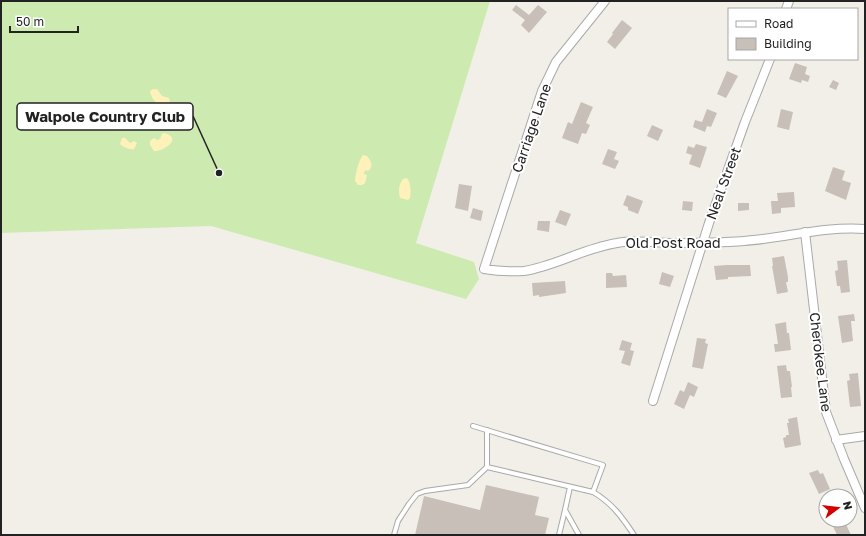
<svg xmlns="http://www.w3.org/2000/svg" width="866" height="536" font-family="'Golos Text',sans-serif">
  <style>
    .grass { fill: #cdebb0 }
    .sand { fill: #fff1ba }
    .building { fill: #c7bfb8 }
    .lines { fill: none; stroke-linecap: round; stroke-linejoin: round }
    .service-casing { stroke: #a9a9a9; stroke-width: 6 }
    .minor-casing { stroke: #a9a9a9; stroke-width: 10 }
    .service { stroke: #fff; stroke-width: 4 }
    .minor { stroke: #fff; stroke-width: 8 }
    .labels { text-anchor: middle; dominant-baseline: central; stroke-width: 4; stroke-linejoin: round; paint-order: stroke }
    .street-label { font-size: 14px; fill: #222; stroke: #fff }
    .leader { fill: none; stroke: #222; stroke-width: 1.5 }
    .callout-dot { fill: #222; stroke: #fff; stroke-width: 1.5 }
    .callout { fill: #fff; stroke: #222; stroke-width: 1.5 }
    .callout-label { font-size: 15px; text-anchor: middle; font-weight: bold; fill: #222 }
  </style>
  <rect width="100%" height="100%" fill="#f2efe9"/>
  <path class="grass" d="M1,1h489l-74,242 58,19 5,17 -13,20 -255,-73 -210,7z"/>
  <g class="sand">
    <path d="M153,89h4l5,7 7,2 1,4 -8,4c-6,-2 -11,-8 -12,-15z"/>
    <path d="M164,133c20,5 -1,19 -10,18l-4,-6v-4l4,-3 3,2 3,-1 2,-5z"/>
    <path d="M122,138h3l5,5 4,-2 3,2 -3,6c-4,1 -11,-2 -14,-5z"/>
    <path d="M363,155l4,1c4,5 7,10 1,15l-2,-1 -2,2v2l3,1 -2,8 -3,2h-4l-3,-4c0,-6 4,-22 8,-26z"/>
    <path d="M407,178c4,6 4,14 3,20l-2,2 -8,-2c-2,-8 -1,-14 3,-19z"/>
  </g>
  <g class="building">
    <path d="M516,5l13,10 9,-10 9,7 -18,21 -8,-8 4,-5 -13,-10z"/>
    <path d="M622,20l10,8 -17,21 -8,-7 6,-8 -1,-1z"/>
    <path d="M795,63l12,4 -2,7 5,2 -2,6 -6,-2 -1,3 -12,-4z"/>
    <path d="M727,71l11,5 -12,22 -9,-4z"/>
    <path d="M833,80l6,3 -3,7 -7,-3z"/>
    <path d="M581,102l12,5 -7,16 4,2 -4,9 -4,-1 -4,11 -16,-6 6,-16 4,2z"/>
    <path d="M707,109l10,4 -6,14 -4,-1 -2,6 -12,-5 2,-7 7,2z"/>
    <path d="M781,109l12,3 -4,18 -12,-3z"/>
    <path d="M652,125l11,5 -5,11 -11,-5z"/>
    <path d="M696,144l11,3 -7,21 -11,-4 3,-9 -6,-2 2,-7 6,2z"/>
    <path d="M608,149l9,3 -3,7 5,2 -4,8 -13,-5z"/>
    <path d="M833,167l12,4 -3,9 9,3 -5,17 -21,-9z"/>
    <path d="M459,184l13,2 -4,25 -13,-3z"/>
    <path d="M794,192l1,15 -14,1v5l-9,1 -1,-13h7l-1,-8z"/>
    <path d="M627,195l16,6 -5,13 -10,-4v-3l-5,-2z"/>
    <path d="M683,201l10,1 -1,9 -10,-1z"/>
    <path d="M738,203h11v7l-11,1z"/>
    <path d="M473,208l10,3 -2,10 -11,-3z"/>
    <path d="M560,210l11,4 -5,12 -11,-4z"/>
    <path d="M538,221h12l-1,11 -12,-2z"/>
    <path d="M784,256l4,21v5h-2l2,10 -11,2 -5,-28h1l-1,-8z"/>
    <path d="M847,260l3,32 -9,1 -1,-7h-3l-2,-15 3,-1 -1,-9z"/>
    <path d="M727,265h23l1,11 -23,1v2l-12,1 -2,-14z"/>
    <path d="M662,272l12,4 -4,11 -11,-3z"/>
    <path d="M606,273h6l1,3 13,-1 1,12 -21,1z"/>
    <path d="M565,281l1,12 -27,4v-2l-6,1 -1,-13z"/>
    <path d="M854,314l1,7h-4l2,20 -11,2 -4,-27z"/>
    <path d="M786,322l1,11h2l2,17 -16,2 -1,-8h4l-3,-20z"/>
    <path d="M697,338l9,1 -1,4 3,1 -5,25 -11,-2z"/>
    <path d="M622,340l10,3 -2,7 4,1 -4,15 -9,-3 4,-12 -6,-1z"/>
    <path d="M786,365l1,6h3l2,16h-1l1,10 -11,1 -4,-32z"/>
    <path d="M858,373l3,33 -11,1 -3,-26 3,-1 -1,-6z"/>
    <path d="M688,382l10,5 -4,10 -4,-2 -6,14 -10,-5 6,-14 4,2z"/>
    <path d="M797,417l4,28 -16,3 -2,-10 3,-1v-2h3l-2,-12h2l-1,-4z"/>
    <path d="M818,470l2,4 3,-1 7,16 -11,5 -10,-21z"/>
    <path d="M486,485l53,12 -4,18 14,3 -4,17h-130l9,-39 56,14z"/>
    <path d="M830,520h14l7,15h-14z"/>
  </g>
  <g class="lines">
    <g class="service-casing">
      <g id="service">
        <path d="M473,426l130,39 -10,27"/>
        <path d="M487,467v-37"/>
        <path d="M570,487l-5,23 14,25"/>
        <path d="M394,535l4,-14 11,-17 8,-10 8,-3 43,-6 19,-18 106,25c19,11 29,25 41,43"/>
        <path d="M559,535l6,-25"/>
      </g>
    </g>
    <g class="minor-casing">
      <g id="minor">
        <path d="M605,1l-49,61 -14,29 -58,178c13,2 26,3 40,2 32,-5 60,-23 93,-28 17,-3 34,-1 51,0 25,0 51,0 76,-2 41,-3 80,-15 121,-12"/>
        <path d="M786,9l3,-8"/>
        <path d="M805,232l21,180 18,47 21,49"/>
        <path d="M653,401l56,-178 36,-101 25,-63"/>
        <path d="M836,440l29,-4"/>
      </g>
    </g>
    <use href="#service" class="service"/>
    <use href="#minor" class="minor"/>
  </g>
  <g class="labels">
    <g class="street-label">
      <text transform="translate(531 128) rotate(-71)">Carriage Lane</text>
      <text transform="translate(723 183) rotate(-70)">Neal Street</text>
      <text x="673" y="242">Old Post Road</text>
      <text transform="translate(821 362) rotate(83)">Cherokee Lane</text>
    </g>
  </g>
  <path class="leader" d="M219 173L193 116"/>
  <circle class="callout-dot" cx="219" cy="173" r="4"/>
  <rect class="callout" x="17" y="103" width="176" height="27" rx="4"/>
  <g class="callout-label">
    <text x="105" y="122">Walpole Country Club</text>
  </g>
  <rect width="866" height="536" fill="none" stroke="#222222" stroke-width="4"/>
  <rect x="728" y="8" width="130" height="52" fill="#ffffff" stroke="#a7a7a7"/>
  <rect x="736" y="21" width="20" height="6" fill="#ffffff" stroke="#a7a7a7"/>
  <text x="764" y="28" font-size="12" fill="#222222">Road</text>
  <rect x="736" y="38" width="20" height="12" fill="#c7bfb8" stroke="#a7a7a7"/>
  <text x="764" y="48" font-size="12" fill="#222222">Building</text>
  <g transform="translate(838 508) rotate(75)"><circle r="19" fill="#ffffff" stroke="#a7a7a7"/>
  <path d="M0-3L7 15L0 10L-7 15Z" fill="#d40000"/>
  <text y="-6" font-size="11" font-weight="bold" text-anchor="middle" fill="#222222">N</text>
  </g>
  <path d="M10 26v6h68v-6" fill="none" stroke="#222222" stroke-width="2"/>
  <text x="16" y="26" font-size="12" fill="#222222" stroke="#ffffff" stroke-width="3" paint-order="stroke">50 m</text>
</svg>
